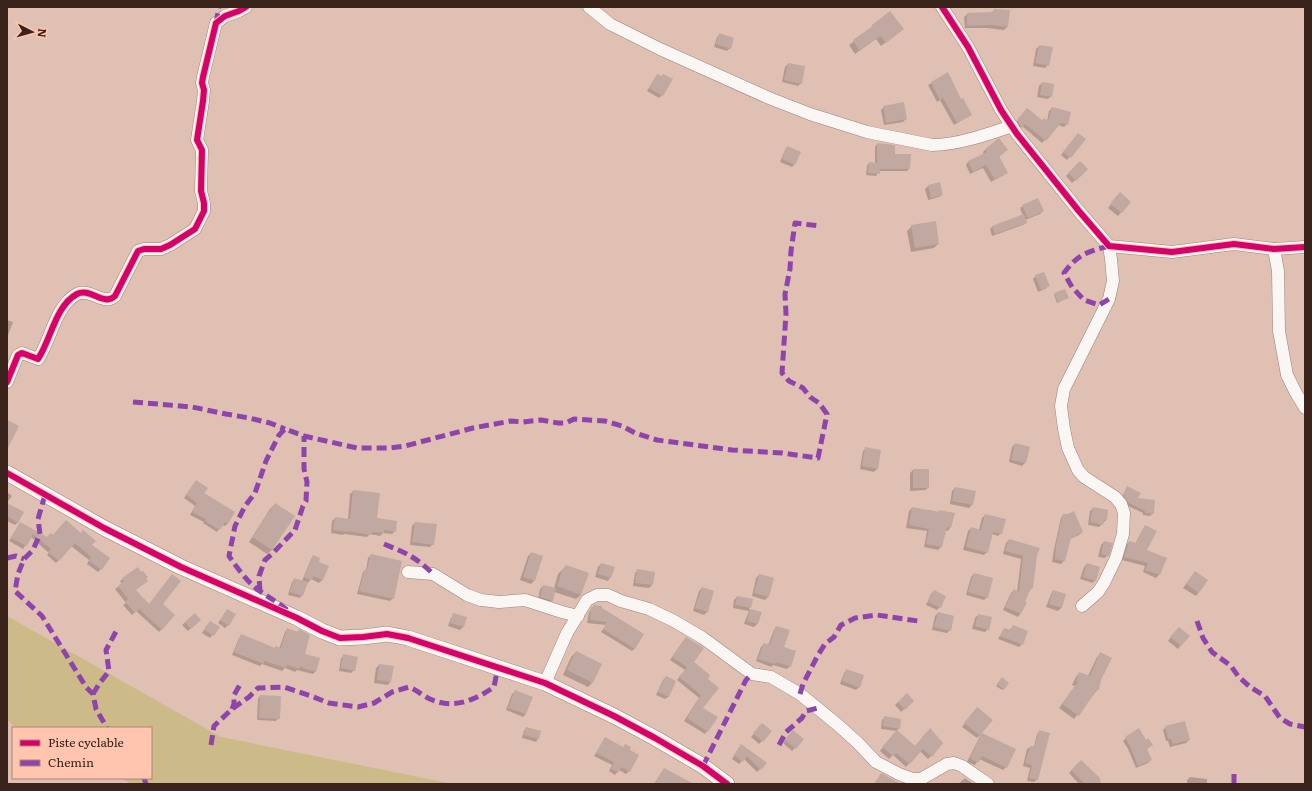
<svg xmlns="http://www.w3.org/2000/svg" width="1312" height="791" font-family="Literata,serif">
  <style>
    .green { fill: #cdba89 }
    .shadow { fill: #0003 }
    .building { fill: #c1a8a1 }
    .lines { fill: none; stroke-linecap: round; stroke-linejoin: round }
    .minor-casing { stroke: #9b847a; stroke-width: 13 }
    .tertiary-casing { stroke: #9b847a; stroke-width: 16 }
    .minor { stroke: #faf6f4; stroke-width: 12 }
    .tertiary { stroke: #faf6f4; stroke-width: 15 }
    .quiet { stroke: #8e44ad; stroke-width: 5; stroke-dasharray: 10 5; stroke-linecap: butt }
    .cycleway-casing { stroke: #ffc5ae; stroke-width: 8 }
    .cycleway { stroke: #d6006c; stroke-width: 6 }
  </style>
  <rect width="100%" height="100%" fill="#dfc0b3"/>
  <path class="green" d="M7,616l214,121 232,47h-324l-1,-2 -8,-4h31v-50h-135l-9,-8z"/>
  <g class="shadow">
    <path d="M994,10l13,17 -3,3 -17,-2h-22l-1,-11 3,-3 24,-1z"/>
    <path d="M873,25l25,8 -17,13 -5,-7 -21,15 -6,-9 20,-15z"/>
    <path d="M720,34l10,14 -3,3 -13,-4 3,-10z"/>
    <path d="M1039,46l9,19 -3,3 -12,-2 3,-17z"/>
    <path d="M788,64l13,19 -3,3 -16,-4 3,-15z"/>
    <path d="M947,74l14,26 10,15 -17,10 -14,-25 -3,2 -9,-17z"/>
    <path d="M657,75l5,20 -3,3 -12,-7z"/>
    <path d="M1042,83l9,13 -3,3 -11,-2 2,-11z"/>
    <path d="M884,107l22,12 -3,3 -19,3 -3,-15z"/>
    <path d="M1052,108l15,16 -3,3 -6,-2 -16,18 -20,-17 -4,3 -3,-5 9,-12 18,10 5,-1 2,-10z"/>
    <path d="M1075,137l10,2 -18,21 -6,-5z"/>
    <path d="M877,144l17,11 15,14 -2,2h-28l-3,5 -10,-1 1,-9 2,-3 6,1v-17z"/>
    <path d="M787,147l8,17 -3,3 -12,-5 5,-12z"/>
    <path d="M985,150l19,3 -6,4 9,15 -16,10 -8,-14 -13,6 -4,-9 2,-3 16,-7 -1,-3z"/>
    <path d="M1080,162l7,7 -15,14 -6,-7z"/>
    <path d="M928,186l14,9 -3,2 -11,3 -3,-11z"/>
    <path d="M1117,196l13,6 -12,14 -10,-8z"/>
    <path d="M1023,206l20,5 -3,3 -15,6 1,3 -3,2 -31,11 -2,-7 3,-3 30,-10 -3,-8z"/>
    <path d="M912,226l26,18 -4,4 -23,4 -4,-21z"/>
    <path d="M1036,276l12,10 -3,3 -7,3 -5,-13z"/>
    <path d="M1055,294l12,4 -10,5 -3,-8z"/>
    <path d="M7,320l6,2 -6,16z"/>
    <path d="M1015,444l13,4 -3,15 -3,3 -13,-4 3,-15z"/>
    <path d="M866,448l11,21 -3,3 -14,-3 3,-18z"/>
    <path d="M913,470l15,18 -3,2 -15,1v-18z"/>
    <path d="M196,481l7,12 31,19 -7,12 -2,2 -3,-1 -5,7 -14,-9 1,-1 -14,-7 5,-9 -11,-8z"/>
    <path d="M955,488l17,17 -3,3 -19,-4 2,-13z"/>
    <path d="M1127,488l10,11 16,14 -3,3 -7,-1v-2l-17,-8 -5,-7z"/>
    <path d="M353,491l23,28 19,12 -3,3 -9,-1 -3,3 -10,-2 -3,3 -23,-3 -1,1 -12,-2 1,-12 3,-3 13,2 2,-26z"/>
    <path d="M7,492l5,4 -5,7z"/>
    <path d="M7,504l11,18 -3,3 -8,-4z"/>
    <path d="M275,504l18,13 -21,33 -5,4 -18,-12 21,-33z"/>
    <path d="M912,508l26,4 2,-1 13,3 -3,14 -2,3 -3,-1 -4,17 -3,3 -14,-3 3,-16 -21,-3 3,-17z"/>
    <path d="M1093,508l13,12 -7,7 -11,-2 2,-14z"/>
    <path d="M985,515l16,18 -3,3 -6,-2 -5,18 -3,3 -21,-5 5,-19 3,-3 8,2 3,-12z"/>
    <path d="M1063,515l19,17 -3,3 -9,4 -6,22 -3,3 -9,-2 2,-13 7,-31z"/>
    <path d="M20,523l27,15 6,-2 37,10 11,23 -3,3 -11,-8 2,-4 -18,-14 -15,17 -9,-8 2,-2 -18,-16 -8,12 -14,-8z"/>
    <path d="M415,523l18,21 -3,3 -20,-2 2,-19z"/>
    <path d="M1146,526v25l20,8 -7,16 -3,3 -13,-6 2,-6 -23,-6 4,-15 3,-3 6,2 8,-15z"/>
    <path d="M1009,540l27,15 -4,33 -3,3 -9,23 -2,3 -15,-7 8,-17 3,-3 3,2 4,-33 -18,-5 3,-11z"/>
    <path d="M1104,542l4,13 -3,3 -7,-1 3,-12z"/>
    <path d="M531,553l11,4 -8,24 -3,3 -11,-4 8,-24z"/>
    <path d="M371,555l22,43 -3,3 -33,-7 6,-22 3,-2 2,-12z"/>
    <path d="M314,556l4,6 10,4 -6,14 -3,3 -8,-4 -3,4 -2,-1 -4,13 -2,3 -12,-3 4,-13 3,-3 7,2 9,-22z"/>
    <path d="M601,564l9,14 -2,3 -13,-4 3,-10z"/>
    <path d="M1087,564l8,16 -2,3 -13,-4 4,-12z"/>
    <path d="M566,566l15,29 -5,4 -22,-7 -2,8 -2,3 -12,-3 2,-11 3,-3 11,2 4,-14z"/>
    <path d="M638,570l14,15 -3,3 -16,-2 2,-13z"/>
    <path d="M1195,572l12,8 -11,16 -13,-8z"/>
    <path d="M974,574l13,23 -3,3 -18,-5 5,-18z"/>
    <path d="M759,575l14,4 -5,18 -3,3 -13,-4 4,-18z"/>
    <path d="M123,579l25,26 13,-1 13,11 -15,17 -23,-21 -4,4 -9,-10 3,-2 -11,-14 7,-5 -2,-3z"/>
    <path d="M702,588l5,24 -3,3 -11,-4 6,-20z"/>
    <path d="M934,591l6,16 -3,3 -11,-5 5,-11z"/>
    <path d="M1053,591l12,4 -4,13 -3,3 -12,-4 5,-13z"/>
    <path d="M737,597l15,3 -3,9 11,4 -3,11 -3,3 -10,-3 5,-13 -16,-3 1,-8z"/>
    <path d="M594,606l7,3 34,39 -3,3 -31,-19 5,-7 -19,-2 2,-11z"/>
    <path d="M227,610l1,15 -3,3 -7,-5z"/>
    <path d="M938,613l12,17 -3,3 -15,-3 3,-14z"/>
    <path d="M194,614l6,6 -12,11 -6,-6z"/>
    <path d="M454,615l11,3 -2,9 -3,3 -12,-4 3,-8z"/>
    <path d="M978,615l10,14 -3,3 -13,-3 3,-11z"/>
    <path d="M207,625l11,3 -8,10 -8,-5z"/>
    <path d="M1013,626l9,18 -3,3 -21,-8 6,-10 6,1z"/>
    <path d="M776,627l14,39 -3,3 -14,-4 -2,2 -15,-6 5,-14 3,-3 4,1 6,-15z"/>
    <path d="M287,629l10,3 2,-1 5,24 12,16 -3,3 -16,-4 -2,2 -10,-4 -3,3 -20,-7 -2,2 -28,-11 7,-17 3,-3 32,14h5l6,-17z"/>
    <path d="M1176,631l12,5 -10,13 -10,-8z"/>
    <path d="M683,641l10,21 13,17 -4,29 5,23 -2,3 -21,-13 15,-23 -22,-18 8,-10 -15,-10z"/>
    <path d="M576,652l16,31 -4,4 -25,-12 8,-18z"/>
    <path d="M1101,654l-1,26 -2,9 -24,30 -15,-11 16,-22 -3,-1 4,-8 3,-4 9,3 9,-19z"/>
    <path d="M344,656l10,14 -3,3 -12,-2 2,-13z"/>
    <path d="M379,665l11,17 -2,3 -14,-2 2,-15z"/>
    <path d="M847,670l12,17 -3,3 -16,-6 4,-11z"/>
    <path d="M666,677l9,4 -7,16 -3,2 -9,-4 7,-15z"/>
    <path d="M1002,679l1,10 -1,1 -6,-4z"/>
    <path d="M515,692l11,22 -3,3 -17,-7 6,-16z"/>
    <path d="M907,694l6,7 -12,11 -6,-7z"/>
    <path d="M260,696l19,22 -3,3 -19,-1 1,-21z"/>
    <path d="M974,711l7,23 33,15 -8,18 -3,3 -24,-11 -4,6 -8,-3 14,-28 -4,4 -15,-11z"/>
    <path d="M885,717l14,11 -2,3 -16,-2 1,-9z"/>
    <path d="M760,727l2,14 -3,3 -8,-7z"/>
    <path d="M1166,727l23,13 -3,3 -16,4 -2,-6h-2l-3,-11z"/>
    <path d="M526,728l12,11 -2,3 -14,-4 2,-7z"/>
    <path d="M927,732l4,24 -3,3 -8,-8 -14,16 -13,-12 -4,4 -9,-8 14,-17 21,13z"/>
    <path d="M1040,732l-3,48 -3,2 -7,-1 3,-13 -7,-2 4,-17 3,-2h4l3,-13z"/>
    <path d="M790,734l13,5 -11,12 -9,-8z"/>
    <path d="M605,738l24,33 -3,3 -7,-4 -4,5 -6,-4 3,-6 -18,-9z"/>
    <path d="M1126,738l19,3 6,4 -4,4 4,11 -3,3 -12,5 -8,-19 -5,-8z"/>
    <path d="M739,748l27,15 -9,9 -13,-13 -5,5 -7,-5z"/>
    <path d="M1081,761l19,23h-21l-10,-11z"/>
    <path d="M664,769l28,15h-38z"/>
    <path d="M1190,777l17,2v5h-20v-4z"/>
    <path d="M965,778l7,5 1,1h-15z"/>
  </g>
  <g class="building">
    <path d="M994,9l16,1 -2,17 -17,-2 -24,1v-13l26,-1z"/>
    <path d="M890,11l14,18 -18,14 -5,-7 -22,14 -6,-10 20,-14 -1,-1z"/>
    <path d="M719,33l15,5 -3,11 -15,-5z"/>
    <path d="M1039,45l14,2 -4,19 -14,-3z"/>
    <path d="M788,63l17,3 -3,18 -18,-4z"/>
    <path d="M948,72l13,27 2,-1 9,17 -15,8 -14,-25 -3,2 -9,-18z"/>
    <path d="M657,74l5,2 1,-2 10,5 -10,17 -14,-8z"/>
    <path d="M1042,82l12,2 -2,13 -12,-2z"/>
    <path d="M904,102l3,17 -21,4 -3,-17z"/>
    <path d="M1052,107l19,5 -3,13 -7,-2 -15,18 -21,-17 -3,4 -5,-8 10,-12 15,12 2,-2 4,3z"/>
    <path d="M1078,133l8,6 -15,19 -8,-6z"/>
    <path d="M999,138l9,12 -9,6 9,17 -13,7 -9,-15 -13,7 -5,-11 19,-9 -2,-3z"/>
    <path d="M877,143l18,2v9h16l-1,15h-30v5l-12,-1 1,-11 8,1z"/>
    <path d="M787,146l14,6 -6,13 -13,-6z"/>
    <path d="M1080,161l8,8 -12,12 -8,-8z"/>
    <path d="M940,182l3,13 -12,3 -3,-13z"/>
    <path d="M1120,192l11,10 -9,11 -12,-9z"/>
    <path d="M1038,198l6,13 -16,7 -6,-13z"/>
    <path d="M1024,214l3,9 -32,11 -3,-8z"/>
    <path d="M936,221l3,23 -24,4 -4,-23z"/>
    <path d="M1044,272l6,14 -9,4 -6,-15z"/>
    <path d="M1065,289l4,9 -11,4 -4,-9z"/>
    <path d="M7,420l12,6 -12,24z"/>
    <path d="M1015,443l15,4 -4,16 -15,-3z"/>
    <path d="M865,447l16,3 -3,19 -16,-3z"/>
    <rect x="913" y="469" width="16" height="19"/>
    <path d="M196,480l12,8 -4,5 31,19 -7,12 -3,-2 -5,8 -15,-9 1,-2 -14,-7 5,-9 -11,-8z"/>
    <path d="M1127,486l14,7 -3,5 17,2 -1,14 -9,-1v-2l-16,-8 -6,-8z"/>
    <path d="M955,487l21,4 -3,14 -21,-4z"/>
    <path d="M353,490l27,3 -3,25 20,3 -1,11 -12,-2v3l-12,-1 -1,3 -24,-4v1l-14,-2 2,-13 15,2z"/>
    <path d="M7,503l17,9 -6,11 -11,-7z"/>
    <path d="M275,503l20,13 -23,34 -20,-13z"/>
    <path d="M912,507l27,5v-2l16,3 -4,15 -4,-1 -5,20 -16,-3 3,-15 -20,-4z"/>
    <path d="M1093,507l15,3 -1,10h-3l-1,5 -13,-3z"/>
    <path d="M1074,511l9,21 -12,6 -6,23 -10,-2 1,-14 7,-31h5z"/>
    <path d="M985,514l21,5 -4,15 -9,-2 -5,21 -22,-6 5,-20 10,3z"/>
    <path d="M66,520l15,13 2,-3 13,11 -4,4 18,13 -8,12 -13,-9 2,-4 -16,-14 -16,18 -11,-9 3,-3 -18,-15 -6,12 -16,-8 9,-16 27,15 4,-4 2,2z"/>
    <path d="M415,522l22,2 -3,21 -22,-3z"/>
    <path d="M1145,525l12,6 -10,19 20,8 -7,17 -15,-5 3,-7 -24,-6 5,-16 7,2z"/>
    <path d="M1009,539l31,9 -3,7 -4,33h-2l-6,13 2,1 -6,12 -16,-7 9,-18 5,3 4,-36 -18,-5z"/>
    <path d="M1104,541l9,2 -4,13 -8,-2z"/>
    <path d="M531,552l12,4 -8,25 -12,-4z"/>
    <path d="M371,554l31,7 -8,38 -35,-8 6,-22h2z"/>
    <path d="M313,555l7,3 -1,4 10,4 -6,14 -10,-4 -1,4 -8,-3z"/>
    <path d="M601,563l14,4 -4,11 -13,-4z"/>
    <path d="M1087,563l13,4 -4,14 -13,-4z"/>
    <path d="M566,565l23,8 -8,22 -24,-9 6,-18 1,1z"/>
    <path d="M138,567l3,5 2,-1 5,6 -2,2 2,2 -12,9 13,14 23,-30 9,7 -18,23 12,11 -13,15 -23,-21 -4,4 -10,-11 3,-3 -10,-13 6,-5 -2,-3z"/>
    <path d="M637,569l18,3 -2,13 -18,-2z"/>
    <path d="M1195,571l13,9 -9,13 -13,-9z"/>
    <path d="M974,573l19,5 -5,20 -20,-6z"/>
    <path d="M759,574l15,4 -5,19 -15,-4z"/>
    <path d="M294,578l14,4 -5,14 -13,-4z"/>
    <path d="M543,585l13,3 -3,13 -13,-4z"/>
    <path d="M702,587l12,4 -6,21 -13,-4z"/>
    <path d="M934,590l12,6 -5,12 -13,-6z"/>
    <path d="M1053,590l13,4 -4,14 -13,-4z"/>
    <path d="M737,596l16,3 -2,9 -16,-3z"/>
    <path d="M594,605l8,1v2l42,26 -9,15 -32,-20 4,-7 -17,-2 1,-12z"/>
    <path d="M227,609l9,5 -7,12 -9,-6z"/>
    <path d="M750,609l12,3 -4,12 -11,-3z"/>
    <path d="M938,612l16,4 -3,15 -17,-4z"/>
    <path d="M195,613l6,7 -10,9 -6,-7z"/>
    <path d="M453,613l14,4 -3,10 -14,-4z"/>
    <path d="M978,614l14,3 -3,13 -14,-4z"/>
    <path d="M210,621l10,6 -6,9 -10,-6z"/>
    <path d="M1013,625l15,6 -5,14 -23,-9 4,-8 7,2z"/>
    <path d="M776,626l14,4 -6,17 12,4 -5,16 -15,-5 -1,2 -17,-5 6,-16 6,2z"/>
    <path d="M1179,627l11,9 -9,10 -11,-9z"/>
    <path d="M287,628l11,4 1,-3 11,6 -5,19 15,4 -4,14 -16,-5 -1,2 -12,-4 -1,3 -22,-7v3l-30,-12 7,-18 34,14v-2l6,2z"/>
    <path d="M686,637l18,11 -10,14 16,13 -2,4 11,9 -16,20 15,9 -10,15 -21,-14 14,-23 -22,-18 8,-10 -15,-10z"/>
    <path d="M576,651l26,13 -9,19 -26,-13z"/>
    <path d="M1100,652l12,6 -11,22 -2,10 -2,-1 -18,27 -17,-12 16,-22 -2,-1 3,-9 11,4z"/>
    <path d="M343,654l15,3 -3,14 -14,-3z"/>
    <path d="M379,664l15,2 -3,16 -14,-2z"/>
    <path d="M846,669l18,6 -4,13 -18,-7z"/>
    <path d="M666,676l10,5 -7,16 -11,-5z"/>
    <path d="M1002,677l7,6 -5,7 -7,-6z"/>
    <path d="M515,690l18,7 -7,17 -18,-6z"/>
    <path d="M907,693l7,8 -9,9 -7,-8z"/>
    <path d="M260,695l21,1 -1,23 -21,-1z"/>
    <path d="M977,707l16,13 -11,13 34,16 -9,19 -25,-12 -4,7 -8,-5 12,-25 -2,3 -16,-13z"/>
    <path d="M884,716l17,3 -1,10 -17,-3z"/>
    <path d="M1185,721l5,19 -17,4 -2,-5h-3l-3,-13z"/>
    <path d="M762,723l10,8 -9,11 -10,-9z"/>
    <path d="M526,727l15,4 -2,8 -15,-4z"/>
    <path d="M930,728l13,15 -11,14 -9,-8 -13,15 -14,-11 -3,3 -11,-9 15,-17 18,16z"/>
    <path d="M1139,728l7,12 2,-2 5,7 -6,4 5,11 -14,6 -8,-20 -5,-9z"/>
    <path d="M793,730l11,9 -8,10 -11,-9z"/>
    <path d="M1039,730l11,3 -12,47 -9,-2 3,-13 -7,-2 5,-17h5z"/>
    <path d="M605,737l18,10 2,-3 6,3 -1,3 9,5 -9,17 -9,-5 -2,5 -8,-3 3,-7 -18,-9z"/>
    <path d="M741,744l26,19 -6,7 -14,-14 -4,6 -9,-7z"/>
    <path d="M1081,760l19,18 1,6h-16l-14,-14z"/>
    <path d="M664,768l30,16h-39z"/>
    <path d="M881,773l11,6 8,5h-26z"/>
  </g>
  <g class="lines">
    <g class="minor-casing">
      <g id="minor">
        <path d="M589,7l21,17 50,25 109,49 41,16 57,18 65,13c25,0 57,-11 80,-19"/>
        <path d="M942,7l26,40 33,63 16,24 61,76 31,36 63,6 62,-8 40,5 31,-2"/>
        <path d="M1274,249l4,22 1,60 8,44 9,18 9,15"/>
        <path d="M7,382l11,-27 4,-2 16,6c13,-19 17,-53 39,-65 13,-7 27,13 38,2l23,-45 6,-2h17l9,-4 25,-16 9,-18v-8l-3,-12 1,-41 -5,-10 6,-39 1,-11 -2,-7 1,-6 13,-54 9,-7 14,-5 7,-4"/>
        <path d="M408,572l25,2 34,21 14,5 18,2 26,-2 37,12 16,4"/>
        <path d="M1082,606l16,-14 6,-9 12,-25 7,-24 1,-21 -3,-9 -6,-7 -31,-20 -6,-7 -10,-22 -4,-19 -3,-23 3,-17 45,-90 4,-18 -2,-22 -2,-13"/>
        <path d="M545,683l22,-50 20,-33 10,-5h11l13,6 28,8 25,12 29,17 49,36 19,3 29,17 38,31 20,18 18,19 25,13 12,4h8l26,-15 7,-1 8,3 26,18"/>
      </g>
    </g>
    <g class="tertiary-casing">
      <path id="tertiary" d="M7,473l97,55 77,39 116,51 25,13 18,7 23,-1 24,-3 21,4 137,45 69,33 41,22 48,28 24,18"/>
    </g>
    <use href="#minor" class="minor"/>
    <use href="#tertiary" class="tertiary"/>
    <g class="quiet">
      <path d="M216,23l3,-16"/>
      <path d="M1109,246c-22,6 -31,8 -45,27l8,14 12,13 15,5 10,-6"/>
      <path d="M133,402l59,5 34,7 23,4 21,5 15,6"/>
      <path d="M45,495l-7,24 2,15 -7,16 -9,9 -6,15 -3,17 27,25 44,71 7,7 3,15 11,19"/>
      <path d="M384,544c22,9 32,13 49,30"/>
      <path d="M7,558l9,-2 8,3"/>
      <path d="M260,591l-1,-15 6,-16 7,-6 23,-24 8,-24 3,-5 1,-19 -3,-13v-33"/>
      <path d="M287,610c-8,-7 -17,-12 -26,-18 -13,-9 -23,-23 -32,-36l6,-30 10,-20 10,-13 11,-32 13,-26 6,-6 19,7 53,12h32l16,-2 68,-18 38,-7 12,1 18,-2 17,3h8l8,-4 31,2 17,5 13,7 22,7 75,10 50,3 36,5 9,-44 -8,-11 -9,-6 -7,-9 -14,-7 -7,-8 4,-59 -1,-20 5,-25 1,-18 4,-28 25,3"/>
      <path d="M1197,621l6,17 9,14 19,14 7,10 12,11 15,9 15,22 10,6 15,3"/>
      <path d="M93,694l6,-10 10,-13 -3,-21 12,-22"/>
      <path d="M800,694l3,-10 15,-29 7,-11 9,-7 7,-12 14,-7 22,-3 41,6"/>
      <path d="M232,709l2,-5v-9l7,-12"/>
      <path d="M211,745l3,-19 18,-17 17,-12 9,-9 26,-1 27,9 18,7 29,4 16,-4 18,-11 17,-5c8,3 14,9 21,12 24,11 45,1 64,-12l4,-20"/>
      <path d="M779,745l7,-13 16,-14 4,-7 12,-3"/>
      <path d="M703,766l43,-86 6,-6"/>
      <path d="M1234,774v10"/>
      <path d="M144,778l2,6"/>
    </g>
    <g class="cycleway-casing">
      <g id="cycleway">
        <path d="M942,7l26,40 33,63 16,24 61,76 31,36 63,6 62,-8 40,5 31,-2"/>
        <path d="M7,382l11,-27 4,-2 16,6c13,-19 17,-53 39,-65 13,-7 27,13 38,2l23,-45 6,-2h17l9,-4 25,-16 9,-18v-8l-3,-12 1,-41 -5,-10 6,-39 1,-11 -2,-7 1,-6 13,-54 9,-7 14,-5 7,-4"/>
        <path d="M7,473l97,55 77,39 116,51 25,13 18,7 23,-1 24,-3 21,4 137,45 69,33 41,22 48,28 24,18"/>
      </g>
    </g>
    <use href="#cycleway" class="cycleway"/>
  </g>
  <rect width="1312" height="791" fill="none" stroke="#382219" stroke-width="16"/>
  <rect x="12" y="727" width="140" height="52" fill="#ffc5ae" stroke="#af8472"/>
  <rect x="20" y="740" width="20" height="6" fill="#d6006c" stroke="#af8472"/>
  <text x="48" y="747" font-size="12" fill="#382219">Piste cyclable</text>
  <rect x="20" y="760" width="20" height="6" fill="#8e44ad" stroke="#af8472"/>
  <text x="48" y="767" font-size="12" fill="#382219">Chemin</text>
  <g transform="translate(32 32) rotate(96)" stroke="#ffc5ae" stroke-width="3" paint-order="stroke">
  <path d="M0-3L7 15L0 10L-7 15Z" fill="#382219"/>
  <text y="-6" font-size="11" font-weight="bold" text-anchor="middle" fill="#382219">N</text>
  </g>
</svg>
